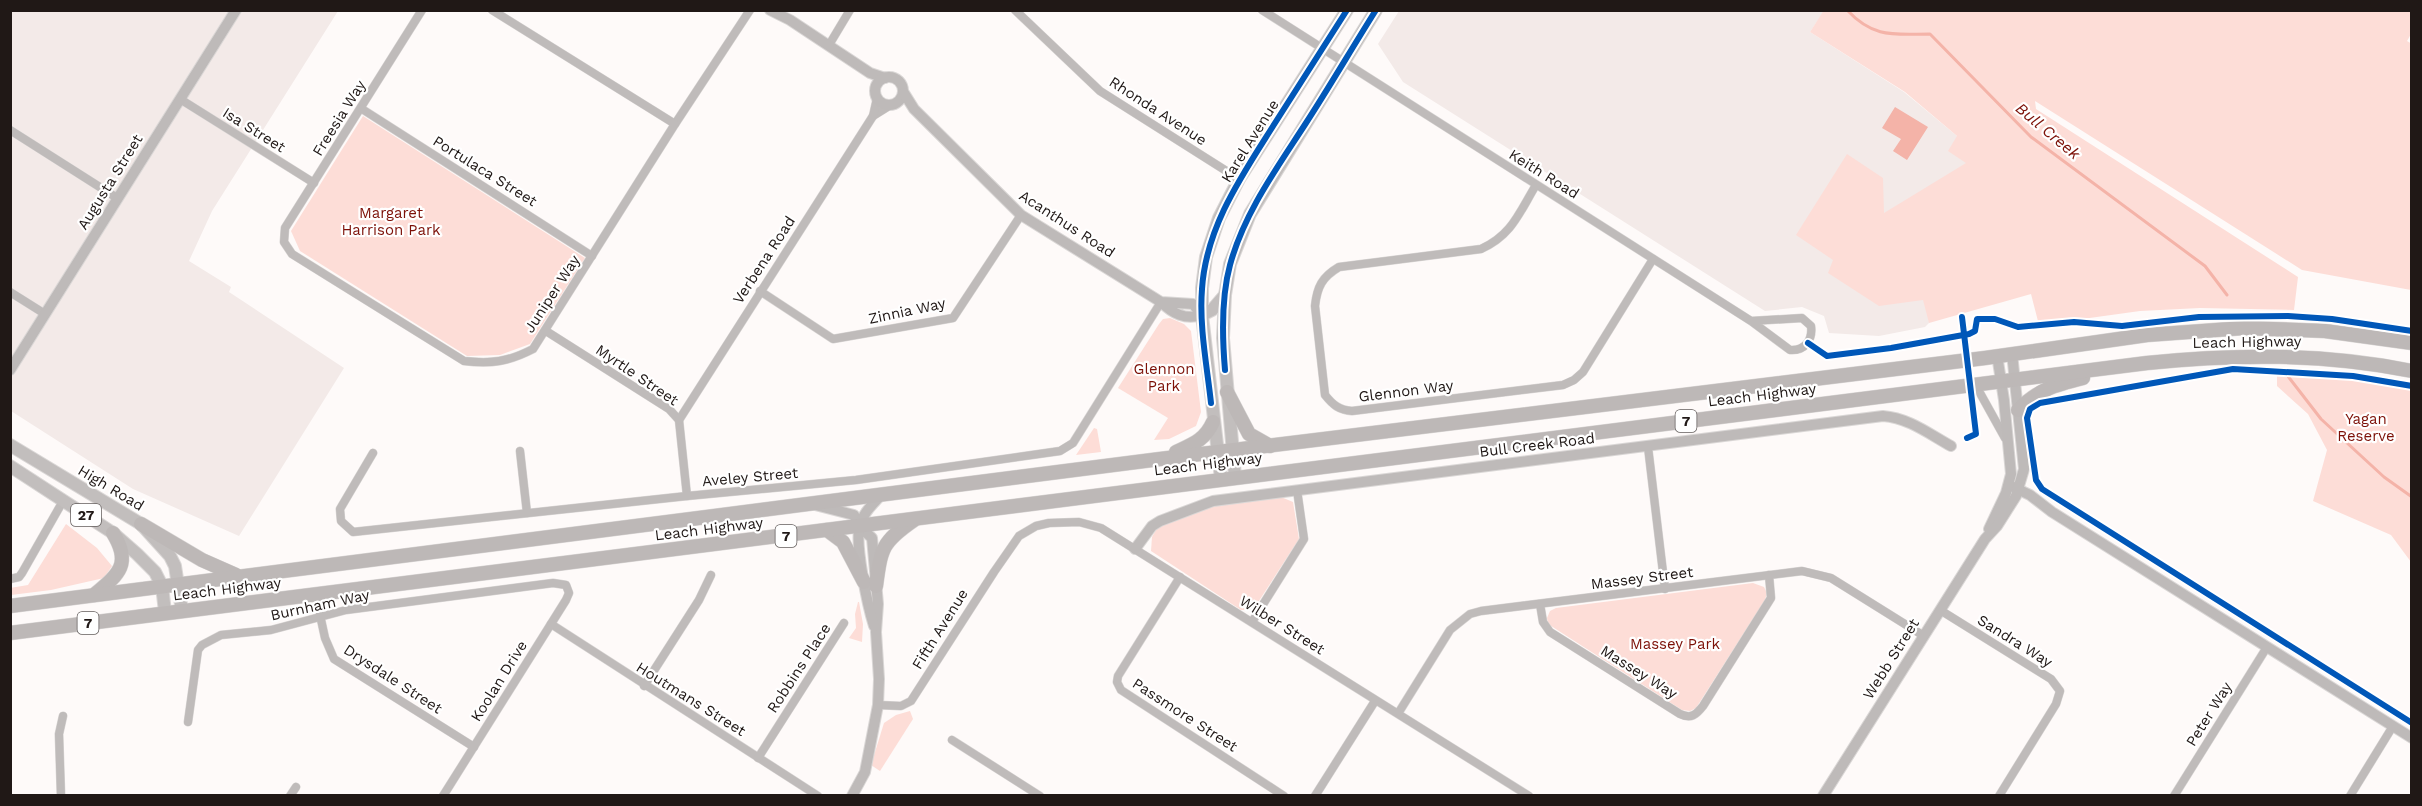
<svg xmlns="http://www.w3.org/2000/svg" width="2422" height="806" font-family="'Work Sans',sans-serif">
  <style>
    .built { fill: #f3eae8 }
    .green { fill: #fdddd7 }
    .water { fill: #f4b3a8 }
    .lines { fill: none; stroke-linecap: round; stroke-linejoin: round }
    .stream { stroke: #f4b3a8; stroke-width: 3 }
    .street-casing { stroke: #dad7d6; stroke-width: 9 }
    .secondary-casing { stroke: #dad7d6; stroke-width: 12 }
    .primary-casing { stroke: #dad7d6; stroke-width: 14 }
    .highway-casing { stroke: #dad7d6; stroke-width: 15 }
    .street { stroke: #bfbbba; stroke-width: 8 }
    .secondary { stroke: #bebab9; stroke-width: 10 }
    .primary { stroke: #c2bebd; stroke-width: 12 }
    .highway { stroke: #bdb8b7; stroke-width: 14 }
    .cycleway-casing { stroke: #fff; stroke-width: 10 }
    .cycleway { stroke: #0057b8; stroke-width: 6 }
    .labels { text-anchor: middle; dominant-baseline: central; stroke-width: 4.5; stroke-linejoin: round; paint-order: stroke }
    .shield { fill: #fff; stroke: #635d5c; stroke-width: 1.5 }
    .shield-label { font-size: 14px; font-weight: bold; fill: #201816 }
    .street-label { font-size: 15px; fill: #201816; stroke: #fff }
    .park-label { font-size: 15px; fill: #7d1108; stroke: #fff }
    .water-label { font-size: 16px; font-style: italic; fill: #7d1108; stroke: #fff }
  </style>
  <rect width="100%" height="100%" fill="#fefaf9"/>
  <g class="built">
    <path d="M10,11h328l-126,200 -23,50 42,26 -2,5 115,76 -105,168 -106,-47 -122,-78z"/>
    <path d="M1399,11h425l-14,21 94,60 53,44 20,8 -48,179 -4,4 -46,9 -50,-3 -5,-17 -22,-9 -37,4 -362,-229 -25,-38z"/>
  </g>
  <g class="green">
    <path d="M1824,10l587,1v23l-4,7 5,3 -1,246 -109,-20 -267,-169 1,8 262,168 -4,33 -94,-2 -60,3 -101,14 -8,-31 -102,29 -6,-23 -44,6 -51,-33 5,-13 -37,-25 51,-81 36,24 1,35 82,-50 -18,-12 9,-15 -52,-44 -95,-60z"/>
    <path d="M363,116l222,142 -55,86 -30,11 -33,1 -167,-105 -9,-20z"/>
    <path d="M1170,318l14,6 7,7 10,81 -5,14 -27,13 -15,1 14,-22 -50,-30 41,-64 4,-5z"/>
    <path d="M2277,373l70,6 64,11v172l-20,-27 -78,-34 14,-51 -19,-36 -31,-28z"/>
    <path d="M1094,428l3,1 4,23 -25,3z"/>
    <path d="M1281,497l12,5 6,37 -46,71h-12l-90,-59 1,-14 4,-7 8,-6 51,-18z"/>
    <path d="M66,524l31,24 15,18 -8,12 -53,12 -40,5 -1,-7 18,-3z"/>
    <path d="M1753,583l11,4 3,6 -2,7 -69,108 -6,3 -8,-1 -134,-86 -1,-6 3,-7 6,-3z"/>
    <path d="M858,602h1l4,22 -1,18 -13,-4 7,-10 -1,-14z"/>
    <path d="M910,711l3,8 -33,52 -9,-6 13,-42 12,-8z"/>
  </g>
  <path class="water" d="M1895,107l33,20 -21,33 -14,-9 8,-12 -19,-11z"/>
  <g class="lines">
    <g class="stream">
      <path d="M1847,10c27,29 48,24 83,24l101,103 174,129 22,29"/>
      <path d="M2287,375l34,44 63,58 28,20"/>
    </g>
    <g class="street-casing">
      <g id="street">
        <path d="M422,10l-137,218 -1,14 8,12 172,107c27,3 44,1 69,-12l142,-225 75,-114"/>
        <path d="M492,10l183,114"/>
        <path d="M1015,10l85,81 139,88"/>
        <path d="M1262,10l489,311 39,29c14,1 23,-9 21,-24l-9,-8 -51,3"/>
        <path d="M829,45l21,-35"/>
        <path d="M180,99l134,84"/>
        <path d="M362,109l230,147"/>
        <path d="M873,116l16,-10"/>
        <path d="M10,130l107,68"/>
        <path d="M1536,185c-17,28 -24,50 -55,64l-142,18c-17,10 -22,20 -24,39l10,89c8,10 14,15 27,16l211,-26 11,-5 9,-8 70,-113"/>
        <path d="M760,291l73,48 120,-21 68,-103"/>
        <path d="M10,292l35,22"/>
        <path d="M546,331l123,78 10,11 8,76"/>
        <path d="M1975,384l30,54"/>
        <path d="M679,420l194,-304 4,-18"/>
        <path d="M1648,447l17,142"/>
        <path d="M520,451l7,62"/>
        <path d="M373,453l-33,56 1,12 12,11 334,-36 169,-16 204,-29 13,-8 88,-141"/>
        <path d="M1180,577l-62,99 -1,6 4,8 163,106"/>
        <path d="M10,579l9,-2 3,-4 41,-72"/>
        <path d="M1540,604l3,18 7,10 130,82c11,5 16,1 23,-8l68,-108 -2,-23"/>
        <path d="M1940,610l111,69 9,12 -4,13 -57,92"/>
        <path d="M320,615l5,23 9,21 140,88"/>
        <path d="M1252,622l52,-83 -7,-49"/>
        <path d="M551,624l267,172"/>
        <path d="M644,686l55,-86 12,-25"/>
        <path d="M878,705l23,1 10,-5 83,-129 25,-36 17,-10 13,-3 30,-1 22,6 428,268"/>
        <path d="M1399,712l51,-82 20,-16 11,-3 321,-40 29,7 93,58"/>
        <path d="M188,722l10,-72 4,-5 19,-10 50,-5 75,-20 207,-27 13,2 3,8 -3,7 -123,196"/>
        <path d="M952,740l88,56"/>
        <path d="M758,758l86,-135"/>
        <path d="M61,796l-2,-62 4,-18"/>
        <path d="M290,796l6,-9"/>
        <path d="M1315,796l60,-95"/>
        <path d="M2174,796l93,-149"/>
        <path d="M2350,796l43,-70"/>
      </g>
    </g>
    <g class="secondary-casing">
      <g id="secondary">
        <path d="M770,10l20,10 80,53 15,5"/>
        <circle cx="889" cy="91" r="14"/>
        <path d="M904,93l10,16 107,106 140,87c12,12 24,18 41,13l-9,-11 -32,-2"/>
        <path d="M10,370l226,-360"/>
        <path d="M2009,485l21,10 22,17 360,226"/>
        <path d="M815,505l39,10 5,11 13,12 6,66 -2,28 3,47 -1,26 -13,67 -13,24"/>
        <path d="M1989,529l17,-36 5,-19 -7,-74 -7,-45"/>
        <path d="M1135,549l17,-23 8,-5 53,-20 670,-85c26,2 46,18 68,30"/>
        <path d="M874,626c-6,-19 -20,-83 -14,-101 3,-12 13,-21 21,-30"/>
        <path d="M1823,796l162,-257 12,-13 19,-30 8,-27 -12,-116"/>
      </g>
    </g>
    <g class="primary-casing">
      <g id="primary">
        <path d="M1202,315l10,-5 13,-15"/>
        <path d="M10,445l131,79 29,32 5,10 7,45"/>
        <path d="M10,466l103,67 24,21 18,18 7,14 3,26"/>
        <path d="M1235,476l-12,-138 2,-43 5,-31 20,-50 126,-204"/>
        <path d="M1221,479l-19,-164v-27l4,-31 13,-39 20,-39 108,-169"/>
      </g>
    </g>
    <g class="highway-casing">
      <g id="highway">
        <path d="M1227,392l22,42 21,12"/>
        <path d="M2018,410c21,-21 37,-25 65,-32"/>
        <path d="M1176,452c17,-8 29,-12 37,-30"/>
        <path d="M141,524l61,36 34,15"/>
        <path d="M827,530l16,12 21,40"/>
        <path d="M876,586c5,-38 6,-44 38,-66"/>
        <path d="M94,595c25,-21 38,-31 19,-62"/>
        <path d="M10,606l1150,-147 825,-101 162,-23 97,-7 81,3 87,12"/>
        <path d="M10,633l2137,-270c89,-9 176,-10 265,8"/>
      </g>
    </g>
    <use href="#street" class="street"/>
    <use href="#secondary" class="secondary"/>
    <use href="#primary" class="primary"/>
    <use href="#highway" class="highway"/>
    <g class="cycleway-casing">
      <g id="cycleway">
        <path d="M1962,317l14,117 -9,4"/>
        <path d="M1808,343l19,13 64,-8 78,-14 6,-3 2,-12h18l23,8 56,-5 48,4 77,-9 89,-1 44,3 80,12"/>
        <path d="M1225,370c-3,-35 -4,-72 5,-105 14,-52 47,-97 76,-142 24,-37 46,-75 70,-113"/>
        <path d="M2412,386l-59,-10 -120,-7 -193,34 -10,6 -3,9 9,62 6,9 370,234"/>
        <path d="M1211,403c-4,-37 -12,-77 -9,-114 4,-63 41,-115 73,-166 24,-38 48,-75 72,-113"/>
      </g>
    </g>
    <use href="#cycleway" class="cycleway"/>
  </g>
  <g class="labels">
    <g class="shield">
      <rect x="1675.5" y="410" width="21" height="22" rx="4.5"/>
      <rect x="71" y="504" width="30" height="22" rx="4.5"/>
      <rect x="775.5" y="525" width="21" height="22" rx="4.5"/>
      <rect x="77.5" y="612" width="21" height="22" rx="4.5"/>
    </g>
    <g class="shield-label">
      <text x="1686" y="421">7</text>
      <text x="86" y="515">27</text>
      <text x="786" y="536">7</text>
      <text x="88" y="623">7</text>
    </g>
    <g class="street-label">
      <text transform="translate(1158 111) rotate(33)">Rhonda Avenue</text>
      <text transform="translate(339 118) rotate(-58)">Freesia Way</text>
      <text transform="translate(254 130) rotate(32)">Isa Street</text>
      <text transform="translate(1250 141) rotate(-58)">Karel Avenue</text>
      <text transform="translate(485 171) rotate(32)">Portulaca Street</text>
      <text transform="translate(1544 174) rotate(32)">Keith Road</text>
      <text transform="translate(110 182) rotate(-58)">Augusta Street</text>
      <text transform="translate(1067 224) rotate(33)">Acanthus Road</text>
      <text transform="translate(764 260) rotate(-57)">Verbena Road</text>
      <text transform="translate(552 294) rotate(-57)">Juniper Way</text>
      <text transform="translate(907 311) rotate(-12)">Zinnia Way</text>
      <text transform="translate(2247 342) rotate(-1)">Leach Highway</text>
      <text transform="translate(637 375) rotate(34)">Myrtle Street</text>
      <text transform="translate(1406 391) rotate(-7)">Glennon Way</text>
      <text transform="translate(1762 395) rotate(-7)">Leach Highway</text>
      <text transform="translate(1537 445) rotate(-7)">Bull Creek Road</text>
      <text transform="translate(1208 464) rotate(-7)">Leach Highway</text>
      <text transform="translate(750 477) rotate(-5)">Aveley Street</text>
      <text transform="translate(111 488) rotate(31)">High Road</text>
      <text transform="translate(709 529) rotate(-7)">Leach Highway</text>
      <text transform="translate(1642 578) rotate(-7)">Massey Street</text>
      <text transform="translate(227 589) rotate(-7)">Leach Highway</text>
      <text transform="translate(320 605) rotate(-12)">Burnham Way</text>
      <text transform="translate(1282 625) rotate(32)">Wilber Street</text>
      <text transform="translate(940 629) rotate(-58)">Fifth Avenue</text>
      <text transform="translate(2015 641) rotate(32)">Sandra Way</text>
      <text transform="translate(1891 659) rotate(-58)">Webb Street</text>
      <text transform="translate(799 668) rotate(-57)">Robbins Place</text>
      <text transform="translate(1639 672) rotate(32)">Massey Way</text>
      <text transform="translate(393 679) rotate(33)">Drysdale Street</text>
      <text transform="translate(499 681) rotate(-58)">Koolan Drive</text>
      <text transform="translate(691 699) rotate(32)">Houtmans Street</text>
      <text transform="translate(2209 714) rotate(-58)">Peter Way</text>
      <text transform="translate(1185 715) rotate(33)">Passmore Street</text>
    </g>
    <g class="park-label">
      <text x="391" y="213">Margaret<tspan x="391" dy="17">Harrison Park</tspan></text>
      <text x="1164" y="369">Glennon<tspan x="1164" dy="17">Park</tspan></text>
      <text x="2366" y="419">Yagan<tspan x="2366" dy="17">Reserve</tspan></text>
      <text x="1675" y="644">Massey Park</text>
    </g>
    <g class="water-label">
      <text transform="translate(2048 131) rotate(40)">Bull Creek</text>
    </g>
  </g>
  <rect width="2422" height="806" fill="none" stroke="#201816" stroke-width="24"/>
</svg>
